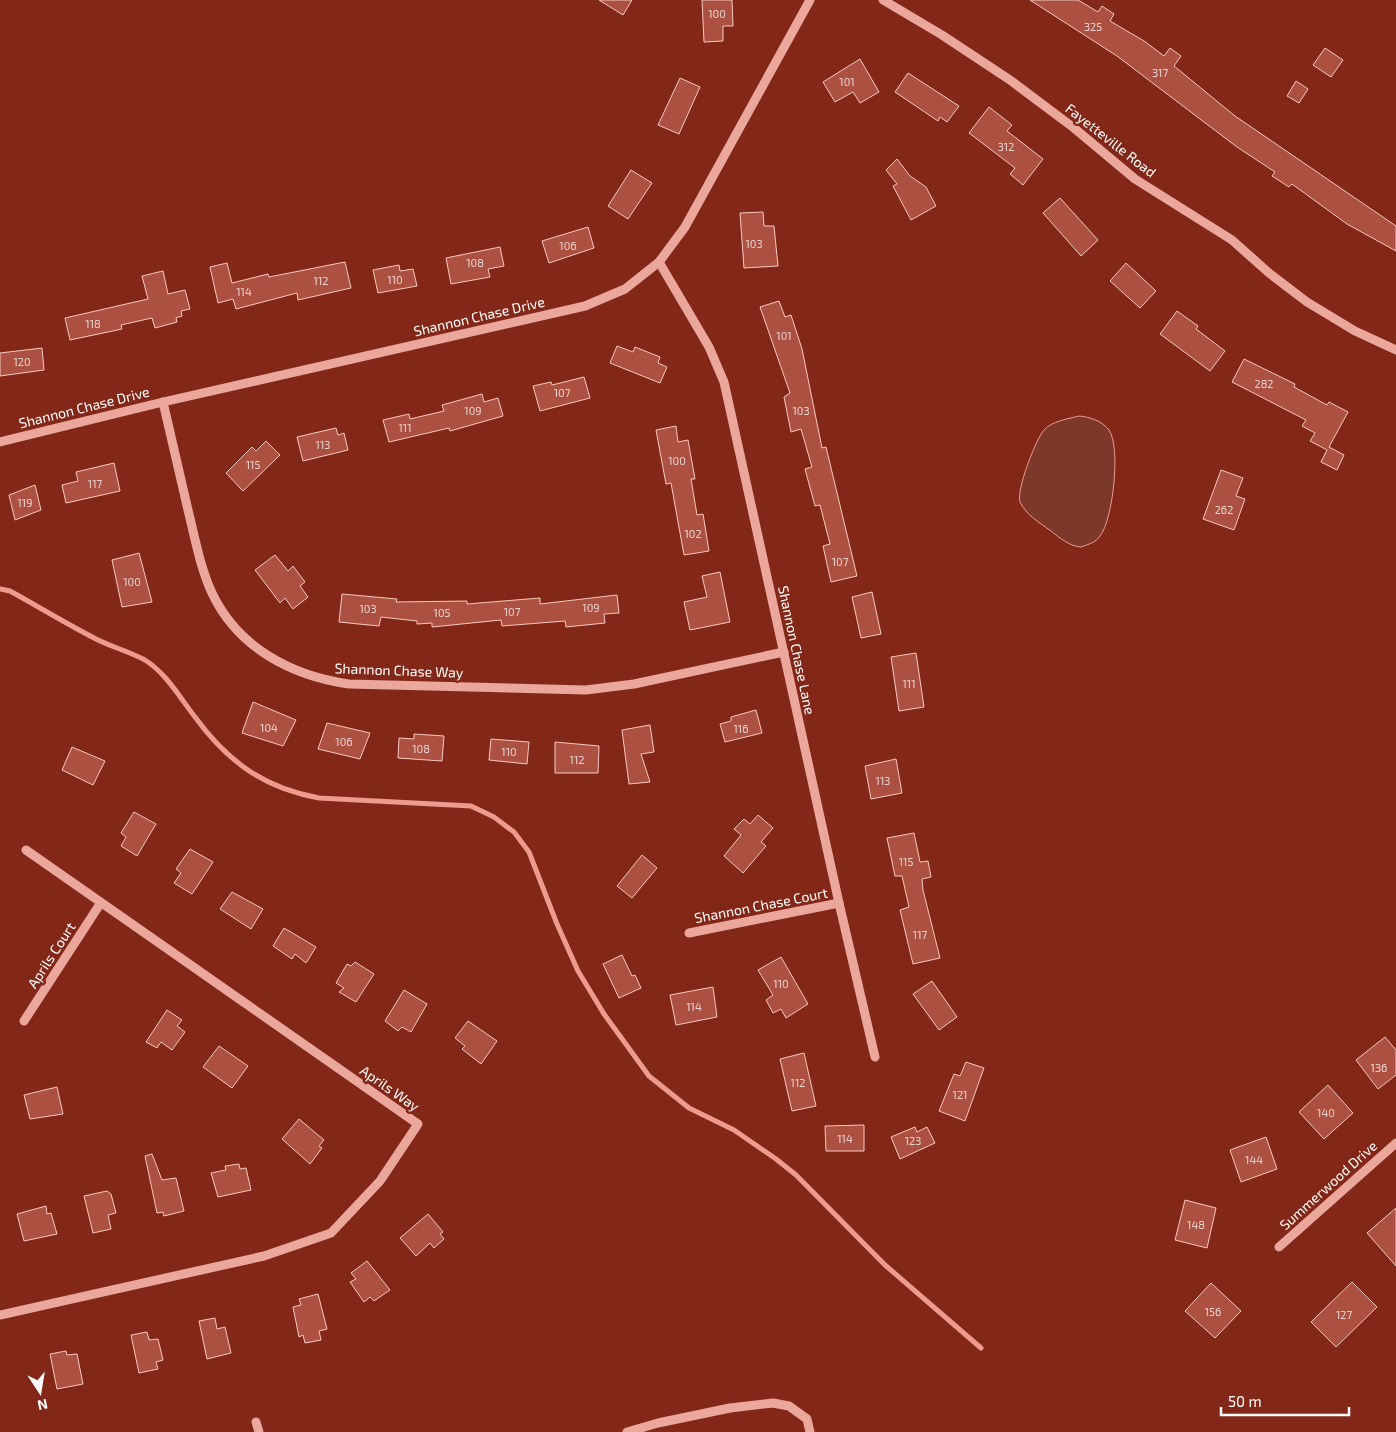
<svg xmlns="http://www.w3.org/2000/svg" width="1396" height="1432" font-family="'Exo 2',sans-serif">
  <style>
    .water { fill: #7b382b; stroke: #ee9b8f }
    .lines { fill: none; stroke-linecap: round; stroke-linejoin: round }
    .stream { stroke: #ee9b8f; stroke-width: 5 }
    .building { fill: #ac5041; stroke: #f9c9c2 }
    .minor { stroke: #eca79d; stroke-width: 9 }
    .labels { text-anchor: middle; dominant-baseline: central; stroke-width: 5; stroke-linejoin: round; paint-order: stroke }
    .number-label { font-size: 11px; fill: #ead3d0 }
    .street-label { font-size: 14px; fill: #fff; stroke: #832818 }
  </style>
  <rect width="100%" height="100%" fill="#832818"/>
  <path class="water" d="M1079,416c11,1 23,5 30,14 12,17 4,90 -9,106 -5,7 -11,8 -19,11 -12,-1 -21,-9 -30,-16 -11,-8 -25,-16 -31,-29 -4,-12 16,-63 24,-72 8,-9 24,-11 35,-14z"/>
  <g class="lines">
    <path class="stream" d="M0,589l10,2c29,16 57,33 86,48 16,8 34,13 49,21 22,14 35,38 50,57 33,45 69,71 124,81l152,8 23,11 20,15 15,20 28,72 21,47 26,43 45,62 40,32 45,22 42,29 20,16 89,90 96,83"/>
  </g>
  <g class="building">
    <path d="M599,0h33l-9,15z"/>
    <path d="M702,0h30l1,26h-10v15l-19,1z"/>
    <path d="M1030,0h48l20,12 4,-6 12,8 -4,7 34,20 20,15 6,-8 11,8 -7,10 61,50 161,110v25l-49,-27 -55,-40 -3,3 -17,-11 3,-4 -38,-25 -120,-91z"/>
    <path d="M1325,48l18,12 -12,17 -18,-12z"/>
    <path d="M860,59l19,33 -19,11 -7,-11 -18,10 -12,-20z"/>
    <path d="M908,73l51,33 -12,16 -7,-5 -2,4 -43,-29z"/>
    <path d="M680,78l20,9 -21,47 -21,-9z"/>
    <path d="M1296,81l12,8 -9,14 -12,-7z"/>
    <path d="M989,107l23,18 -5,6 36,28 -20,26 -13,-11 5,-6 -46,-35z"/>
    <path d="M897,159l13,17 16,11 10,19 -25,14 -18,-34 4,-2 -11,-14z"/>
    <path d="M631,170l21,13 -24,36 -20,-13z"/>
    <path d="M1060,198l38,42 -17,16 -38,-43z"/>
    <path d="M763,212l1,14h10l4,40 -34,2 -4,-55z"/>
    <path d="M588,227l6,21 -45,15 -7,-22z"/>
    <path d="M500,247l4,19 -16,3 2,8 -39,7 -5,-26z"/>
    <path d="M345,262l6,26 -53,12 -1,-7 -61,16 -3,-10 -15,4 -8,-36 17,-4 5,20 36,-9 1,3z"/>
    <path d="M1126,263l30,28 -16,17 -30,-27z"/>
    <path d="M399,265l1,6 13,-2 4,17 -39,7 -5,-23z"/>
    <path d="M163,271l5,23 17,-4 5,19 -9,2 1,5 -6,2 1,4 -22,6 -3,-10 -31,7 1,4 -52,11 -5,-22 83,-19 -6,-23z"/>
    <path d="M779,301l6,16 6,-2 11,34 20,99 4,-1 31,129 -26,6 -8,-36 7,-2 -10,-39 -5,1 -10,-37 7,-2 -11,-38 -10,3 -7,-35 6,-4 -30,-86z"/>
    <path d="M1177,311l21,15 -2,3 29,22 -15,20 -50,-37z"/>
    <path d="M617,346l16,6 2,-5 25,10 -2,6 9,4 -7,16 -50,-20z"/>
    <path d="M42,348l2,22 -44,6v-23z"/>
    <path d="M1244,359l51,25 -1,3 33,18 2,-3 19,10 -19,35 15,8 -7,15 -16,-8 6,-12 -17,-9 5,-8 -13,-7 4,-6 -74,-38z"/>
    <path d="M584,377l6,21 -50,13 -7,-25 18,-4 1,3z"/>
    <path d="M482,394l2,8 14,-4 5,18 -53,15 -1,-3 -60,14 -6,-22 26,-6 1,5 34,-8 -2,-6z"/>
    <path d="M676,426l2,16 10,-2 7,39h-4l6,36 6,-1 6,37 -25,4 -13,-72 -5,1 -10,-54z"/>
    <path d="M336,428l2,7 6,-2 4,17 -45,11 -6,-24z"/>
    <path d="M266,441l14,14 -37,36 -17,-18 26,-26 4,4z"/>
    <path d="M114,463l6,28 -54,12 -4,-18 16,-4 -2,-9z"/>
    <path d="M1221,470l22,8 -7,18 9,3 -11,31 -31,-11z"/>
    <path d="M35,485l6,25 -26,10 -6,-25z"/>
    <path d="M139,553l13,49 -30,5 -10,-47z"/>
    <path d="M275,555l13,16 5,-5 12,16 -5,4 8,11 -15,12 -8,-11 -5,5 -25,-33z"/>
    <path d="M720,572l10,50 -40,8 -6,-28 23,-5 -5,-21z"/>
    <path d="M872,592l9,42 -20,4 -9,-41z"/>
    <path d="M342,594l55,5 -1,3 71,-1v3l73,-6v6l77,-9 2,18 -15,1 1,9 -39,4 -1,-6 -63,5 -1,-6 -69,7v-4l-15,1v-3l-36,-4 -2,9 -40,-4z"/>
    <path d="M916,653l8,54 -25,4 -8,-54z"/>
    <path d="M253,702l43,18 -13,26 -41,-13z"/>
    <path d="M756,710l6,23 -37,9 -5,-18 11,-3v-4z"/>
    <path d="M327,723l43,10 -10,26 -42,-10z"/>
    <path d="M650,725l4,27 -13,2 9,28 -21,2 -7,-54z"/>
    <path d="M414,734l30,2 -2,25 -44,-3 1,-20 15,1z"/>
    <path d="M491,739l38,3 -2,22 -38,-4z"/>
    <path d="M555,742l44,4 -1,27h-43z"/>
    <path d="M72,747l33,14 -12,24 -31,-15z"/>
    <path d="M896,759l6,34 -31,6 -6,-33z"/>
    <path d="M134,812l22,12 -19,32 -16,-10 5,-9 -5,-4z"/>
    <path d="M758,815l15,13 -12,14 5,4 -23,27 -19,-17 17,-21 -7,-6 10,-10 6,5z"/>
    <path d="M914,833l6,29 8,-1 3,16 -9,2 1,11 17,68 -27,6 -13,-54 9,-3 -7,-31h-7l-8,-38z"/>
    <path d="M190,849l23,13 -21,32 -18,-11 7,-10 -5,-4z"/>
    <path d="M642,855l15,13 -25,30 -15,-12z"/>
    <path d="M232,892l31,17 -12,20 -31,-20z"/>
    <path d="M284,928l32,19 -10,16 -11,-9 -3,5 -19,-13z"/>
    <path d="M622,955l10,21 3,-1 6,13 -22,10 -16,-34z"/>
    <path d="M781,957l27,47 -22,14 -5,-9 -8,4 -7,-13 7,-5 -15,-25z"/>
    <path d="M355,962l19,12 -18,28 -17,-10 5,-4 -8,-5 11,-19 4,2z"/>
    <path d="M932,981l25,36 -18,13 -26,-36z"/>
    <path d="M713,987l4,30 -41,8 -6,-30z"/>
    <path d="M404,990l23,14 -16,28 -9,-5 -4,4 -13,-10z"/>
    <path d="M167,1010l15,10 -5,6 8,6 -13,18 -11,-8 -4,6 -11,-6z"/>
    <path d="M468,1021l29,20 -16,23 -19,-15 3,-3 -10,-8z"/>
    <path d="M1385,1037l11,13v25l-18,14 -22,-29z"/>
    <path d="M219,1046l29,20 -16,22 -29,-21z"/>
    <path d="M804,1053l12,53 -24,5 -12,-52z"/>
    <path d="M966,1062l18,6 -19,53 -26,-10 15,-37 6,2z"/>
    <path d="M1328,1085l25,28 -29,26 -25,-27z"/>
    <path d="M57,1087l6,27 -33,5 -6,-24z"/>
    <path d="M299,1119l25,21 -5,6 3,2 -12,16 -28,-25z"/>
    <path d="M864,1125v26h-38l-1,-25z"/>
    <path d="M915,1127l2,5 10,-5 8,16 -35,16 -9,-22z"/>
    <path d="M1266,1137l11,32 -36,13 -11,-32z"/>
    <path d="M152,1154l10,26 14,-2 8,33 -20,5 -1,-4 -6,1 -12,-57z"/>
    <path d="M239,1164l1,5 6,-1 5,22 -33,7 -7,-24 15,-3 -1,-4z"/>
    <path d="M107,1191l4,3 5,19 -8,2 3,14 -18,4 -9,-37z"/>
    <path d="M1185,1200l31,8 -9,40 -32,-8z"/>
    <path d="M46,1206l1,8 4,-1 6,21 -33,7 -7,-27z"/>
    <path d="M1396,1208v58l-29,-33z"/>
    <path d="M428,1214l15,18 -3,2 4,5 -10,9 -4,-5 -14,13 -16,-18z"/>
    <path d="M367,1261l23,29 -16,11 -4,-4 -6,5 -14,-20 6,-3 -5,-6z"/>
    <path d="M1352,1282l25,25 -41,40 -25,-25z"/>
    <path d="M1211,1283l30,28 -26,27 -30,-27z"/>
    <path d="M318,1294l9,35 -8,2 2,9 -16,3 -2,-8 -4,2 -6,-30 8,-2 -2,-6z"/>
    <path d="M215,1318l2,11 8,-2 6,26 -24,6 -8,-38z"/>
    <path d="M147,1332l2,8 9,-1 5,21 -7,2 2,7 -19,4 -8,-38z"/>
    <path d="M66,1351l1,4 10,-1 6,30 -26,5 -7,-35z"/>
  </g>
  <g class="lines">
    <g class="minor">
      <path d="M883,0l59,35 68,45 64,48 61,51 97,61 37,33 38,29 48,29 41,19"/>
      <path d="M659,262l50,85 15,35 115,521 36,154"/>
      <path d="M163,402c8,36 17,72 25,108 7,28 12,57 24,83 26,55 80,83 137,91l237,6 48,-6 150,-32"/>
      <path d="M0,442l163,-40 422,-96 40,-17 34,-27 26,-35 125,-227"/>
      <path d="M689,933l150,-30"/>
      <path d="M24,1021l76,-117"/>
      <path d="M1279,1247l117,-104"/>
      <path d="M0,1315l264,-59 67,-23 49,-52 38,-57 -392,-274"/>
      <path d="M256,1422l3,10"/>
      <path d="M627,1432l31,-9 72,-15 43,-5 16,3 18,13 3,13"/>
    </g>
  </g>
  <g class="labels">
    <g class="number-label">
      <text x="717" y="13">100</text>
      <text x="1093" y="26">325</text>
      <text x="1160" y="72">317</text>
      <text x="847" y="81">101</text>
      <text x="1006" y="146">312</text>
      <text x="754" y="243">103</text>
      <text x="568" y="245">106</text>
      <text x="475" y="262">108</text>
      <text x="395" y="279">110</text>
      <text x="321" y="280">112</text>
      <text x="244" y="291">114</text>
      <text x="93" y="323">118</text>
      <text x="784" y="335">101</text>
      <text x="22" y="361">120</text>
      <text x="1264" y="383">282</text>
      <text x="562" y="392">107</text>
      <text x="473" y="410">109</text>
      <text x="801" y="410">103</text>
      <text x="405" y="427">111</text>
      <text x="323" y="444">113</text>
      <text x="677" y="460">100</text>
      <text x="253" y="464">115</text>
      <text x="95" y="483">117</text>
      <text x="25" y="502">119</text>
      <text x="1224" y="509">262</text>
      <text x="693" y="533">102</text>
      <text x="840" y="561">107</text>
      <text x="132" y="581">100</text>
      <text x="591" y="607">109</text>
      <text x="368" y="608">103</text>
      <text x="512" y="611">107</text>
      <text x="442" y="612">105</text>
      <text x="909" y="683">111</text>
      <text x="269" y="727">104</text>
      <text x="741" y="728">116</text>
      <text x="344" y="741">106</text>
      <text x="421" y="748">108</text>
      <text x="509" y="751">110</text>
      <text x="577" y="759">112</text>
      <text x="883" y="780">113</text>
      <text x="906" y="861">115</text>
      <text x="920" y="934">117</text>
      <text x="781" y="983">110</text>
      <text x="694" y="1006">114</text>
      <text x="1379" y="1067">136</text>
      <text x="798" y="1082">112</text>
      <text x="960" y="1094">121</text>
      <text x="1326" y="1112">140</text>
      <text x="845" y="1138">114</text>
      <text x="913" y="1140">123</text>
      <text x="1254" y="1159">144</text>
      <text x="1196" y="1224">148</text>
      <text x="1213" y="1311">156</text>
      <text x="1344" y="1314">127</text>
    </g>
    <g class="street-label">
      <text transform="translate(1111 140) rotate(38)">Fayetteville Road</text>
      <text transform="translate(479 316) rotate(-13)">Shannon Chase Drive</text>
      <text transform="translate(84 407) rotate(-14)">Shannon Chase Drive</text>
      <text transform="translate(797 650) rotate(78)">Shannon Chase Lane</text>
      <text transform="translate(399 670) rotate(2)">Shannon Chase Way</text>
      <text transform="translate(761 905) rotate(-11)">Shannon Chase Court</text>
      <text transform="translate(51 955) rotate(-57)">Aprils Court</text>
      <text transform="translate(390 1088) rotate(35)">Aprils Way</text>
      <text transform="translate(1328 1185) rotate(-42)">Summerwood Drive</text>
    </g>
  </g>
  <g transform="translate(40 1392) rotate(168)" stroke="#832818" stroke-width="4" paint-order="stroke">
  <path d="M0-4L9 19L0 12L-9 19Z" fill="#ffffff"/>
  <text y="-8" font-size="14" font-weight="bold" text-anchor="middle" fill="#ffffff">N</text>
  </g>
  <path d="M1221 1407v8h128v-8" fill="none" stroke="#ffffff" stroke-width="2.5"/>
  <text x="1228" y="1407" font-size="15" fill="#ffffff" stroke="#832818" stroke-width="4" paint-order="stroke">50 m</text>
</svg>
